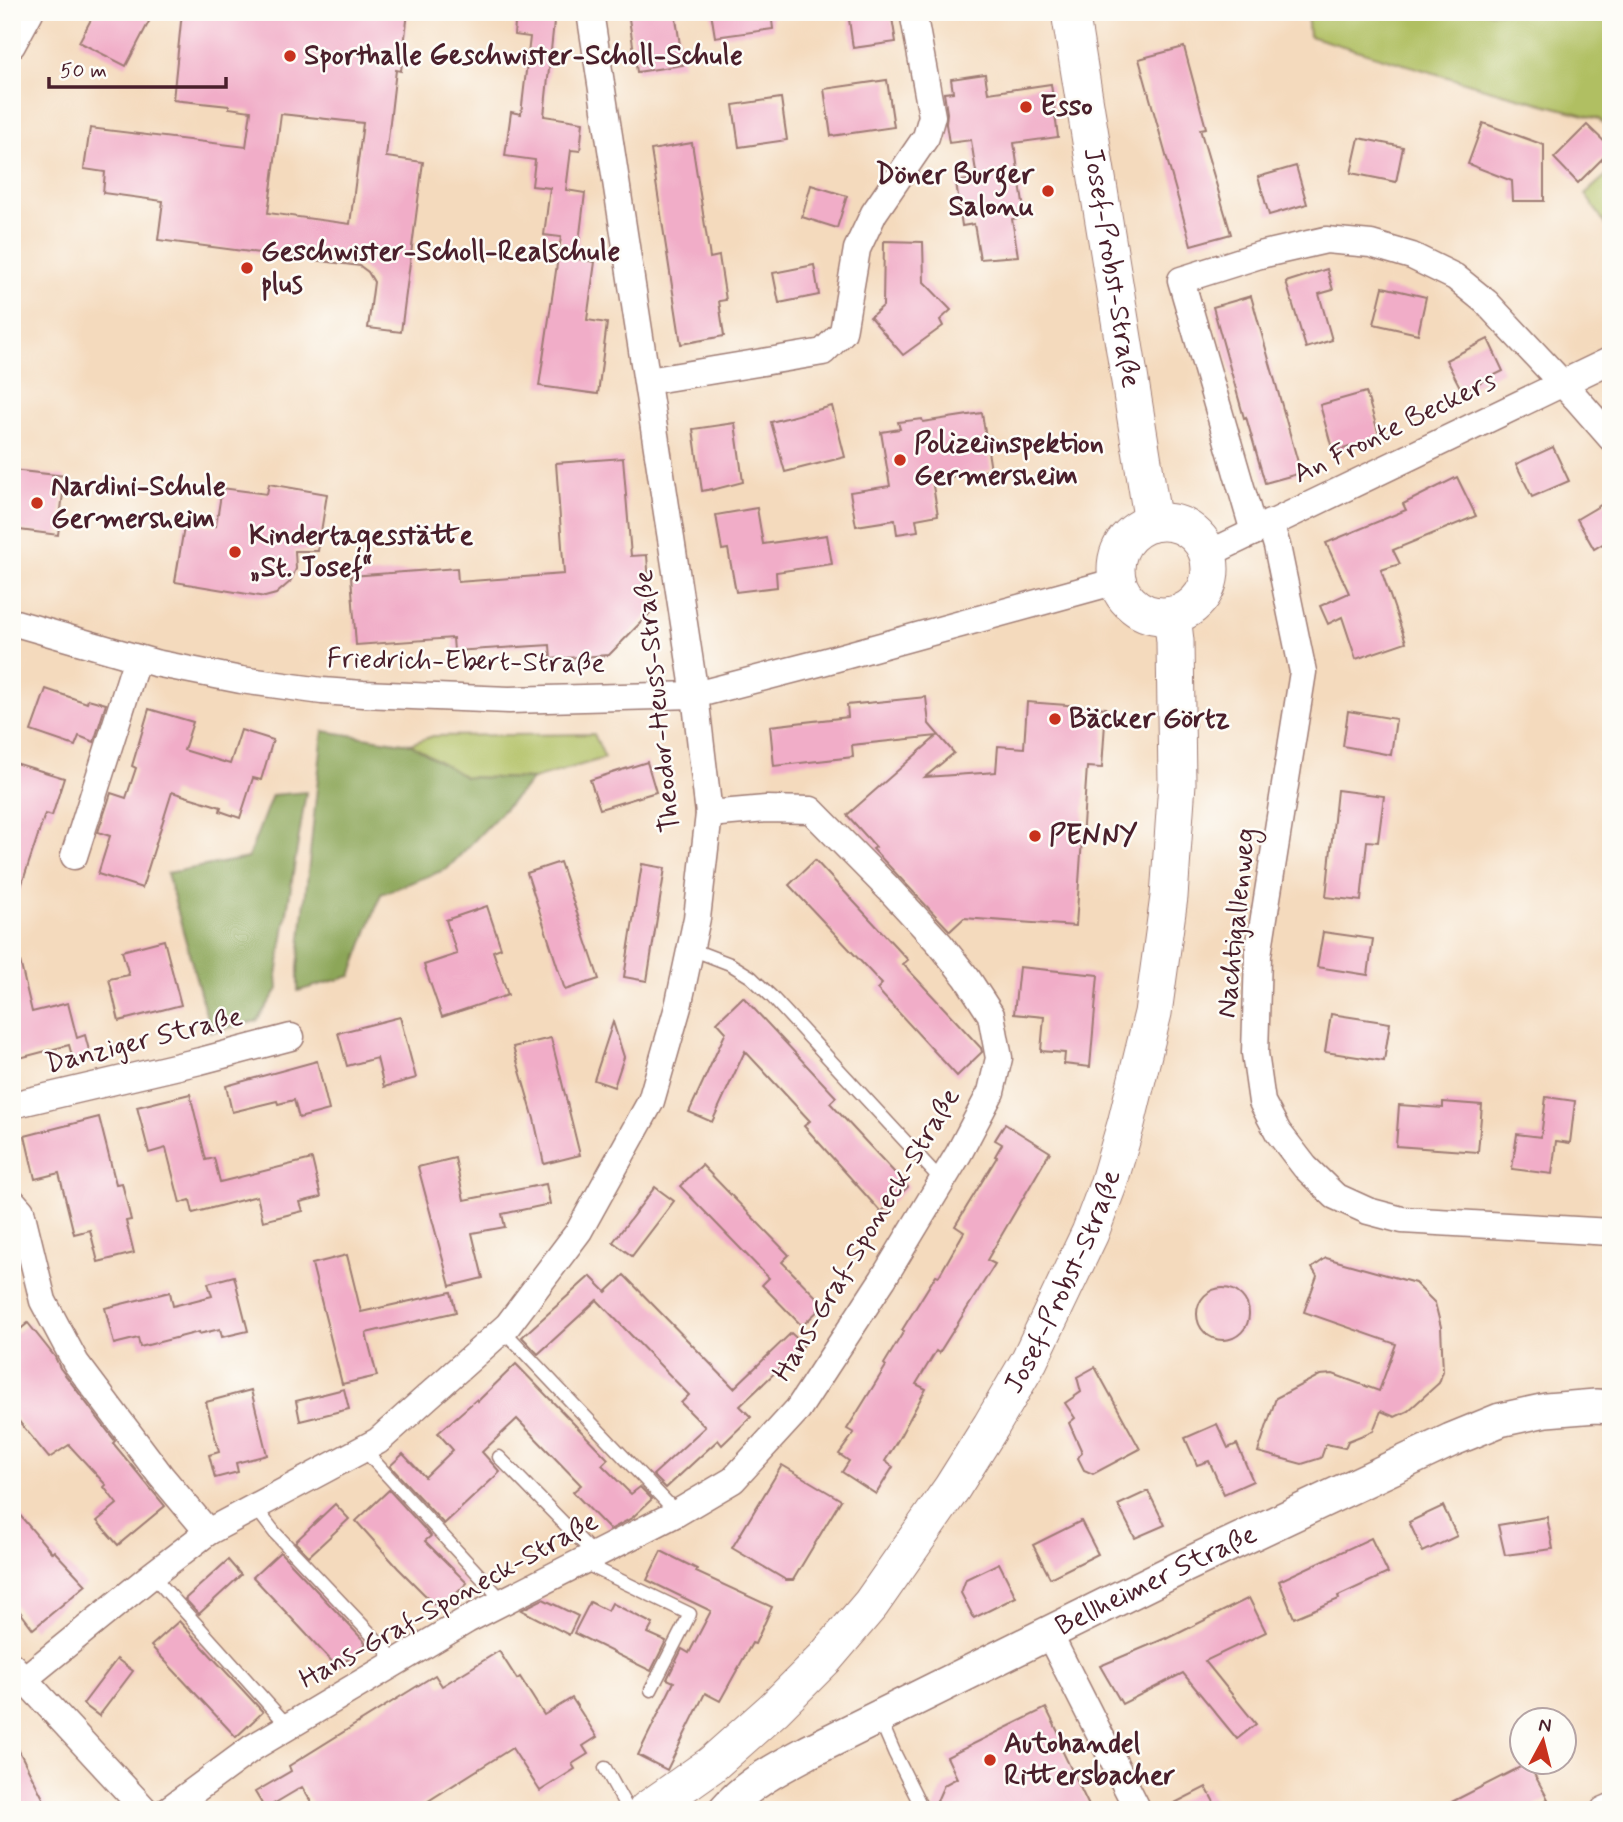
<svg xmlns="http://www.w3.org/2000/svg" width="1623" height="1822" font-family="Mynerve,sans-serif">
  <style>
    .green { fill: #b0bf62; stroke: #7d6f46; stroke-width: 2 }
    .forest { fill: #8ca658; stroke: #6b6242; stroke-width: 2 }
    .building { fill: #f1adc8; fill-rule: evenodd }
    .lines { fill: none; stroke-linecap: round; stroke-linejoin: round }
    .service-casing { stroke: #9f7c74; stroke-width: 15 }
    .minor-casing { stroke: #9f7c74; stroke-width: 29 }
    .tertiary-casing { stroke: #9f7c74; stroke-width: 36 }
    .secondary-casing { stroke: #9f7c74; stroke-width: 39 }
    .service { stroke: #fff; stroke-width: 12 }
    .minor { stroke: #fff; stroke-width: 26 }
    .tertiary { stroke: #fff; stroke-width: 33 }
    .secondary { stroke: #fff; stroke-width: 37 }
    .poi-dot { fill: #c8321e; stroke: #fdfcf7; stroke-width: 2.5 }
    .labels { text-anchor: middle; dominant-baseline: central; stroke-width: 5; stroke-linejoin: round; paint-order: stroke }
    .poi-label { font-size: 28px; font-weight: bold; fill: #4a1f2b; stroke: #fdfcf7; text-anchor: start }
    .street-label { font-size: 28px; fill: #4a1f2b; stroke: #fdfcf7 }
  </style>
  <rect width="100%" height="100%" fill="#fdfcf7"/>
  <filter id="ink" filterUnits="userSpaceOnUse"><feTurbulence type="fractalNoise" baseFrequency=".0143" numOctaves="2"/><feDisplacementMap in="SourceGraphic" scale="14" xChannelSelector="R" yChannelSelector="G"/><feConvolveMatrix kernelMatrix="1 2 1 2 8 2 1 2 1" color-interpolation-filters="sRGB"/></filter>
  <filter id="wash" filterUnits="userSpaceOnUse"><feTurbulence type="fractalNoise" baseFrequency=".00686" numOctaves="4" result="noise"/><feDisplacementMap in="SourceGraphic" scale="28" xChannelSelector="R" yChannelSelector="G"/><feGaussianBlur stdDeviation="1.57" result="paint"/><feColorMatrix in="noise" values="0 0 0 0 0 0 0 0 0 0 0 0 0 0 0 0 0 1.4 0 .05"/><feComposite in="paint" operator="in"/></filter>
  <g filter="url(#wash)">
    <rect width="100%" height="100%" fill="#f4dabd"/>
    <g class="green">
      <path d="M1307,12h304v120l-12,-13 -111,-30 -179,-53z"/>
      <path d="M1611,171v61l-26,-38z"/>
      <path d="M594,734l11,24 -72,21 -68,-2 -55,-33 23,-8z"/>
    </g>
    <g class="forest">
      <path d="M323,731l87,13 55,33 68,2 -86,90 -66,25 -30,82 -53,15v-24z"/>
      <path d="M306,792l-29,183 1,14 -21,32 -46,11 -44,-159 81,-15 24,-63z"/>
    </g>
    <g id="blocks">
      <g class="building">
        <path d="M95,12h59l-28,54 -47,-24z"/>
        <path d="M182,12h226l-7,59 -5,-1 -10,87 37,5 -22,170 -33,-4 6,-46 -6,-10 -8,-6 -202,-26 5,-39 -60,-8 2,-21 -21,-3 6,-41 156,19 5,-36 -22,-3v-2l-56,-6zM281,114l82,9 -13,101 -82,-11z"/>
        <path d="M516,12h22l-1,8 17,2 -10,94 39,6 -3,29 -9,-1 -5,40 19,3 -8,66 18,3 -8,58 20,3 -9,71 -59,-8 22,-149 -17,-2 6,-47 -18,-2 3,-26 -30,-4 6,-44 10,2 9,-77 -16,-2z"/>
        <path d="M628,12h47l8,53 -46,7z"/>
        <path d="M711,12h60l2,17 -58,8z"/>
        <path d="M848,12h43l5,30 -43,6z"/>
        <path d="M1184,47l22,81 -6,1 31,105 -40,11 -52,-186z"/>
        <path d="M985,74l3,19 63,-9 7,53 -44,6 11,74 -13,2 6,37 -38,3 -6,-35 -12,2 -6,-44 21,-4 -6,-38 -22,3 -3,-19 1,-11 -3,-20 9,-1 -2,-13z"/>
        <path d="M887,80l7,47 -63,9 -7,-47z"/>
        <path d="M781,98l6,42 -48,7 -6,-42z"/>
        <path d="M1483,123l61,22v56h-31l-1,-20 -44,-17z"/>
        <path d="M1587,125l24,23v2l-33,33 -24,-25z"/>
        <path d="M1359,138l44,9 -7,35 -45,-9z"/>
        <path d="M692,143l18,115 9,-2 7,44 -7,1 5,35 -43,8 -30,-194z"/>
        <path d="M1296,166l11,38 -38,11 -11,-38z"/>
        <path d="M811,185l36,11 -10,32 -35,-11z"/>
        <path d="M884,241l39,1 1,40 27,28 -11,10 3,6 -40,29 -33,-38 13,-11z"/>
        <path d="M814,265l5,30 -40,8 -6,-30z"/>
        <path d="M1327,269l6,21 -14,4 13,46 -26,8 -20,-66z"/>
        <path d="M1383,287l43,10 -8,37 -44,-10z"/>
        <path d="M1251,296l50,177 -36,10 -19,-66 -2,1 -31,-111z"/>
        <path d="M1488,339l15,32 -41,20 -16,-31z"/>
        <path d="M1366,392l14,46 -47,14 -13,-47z"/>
        <path d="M832,406l13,51 -60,15 -14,-50z"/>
        <path d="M982,413l9,57 -59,10 6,35 -22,4 2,12 -21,3 -2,-14 -39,6 -6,-34 40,-6 -9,-54 19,-3 -2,-7 24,-3 1,3z"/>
        <path d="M735,423l8,59 -31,8v-1l-10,2 -9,-62z"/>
        <path d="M1553,447l16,34 -37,16 -16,-33z"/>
        <path d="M623,458l8,98 16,-1 4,57 -42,43 -58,4 -1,-14 -96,6 -1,-13 -97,7 -5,-69 106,-8 1,14 106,-8 -8,-111z"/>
        <path d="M12,470l53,6 -7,59 -46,-6z"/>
        <path d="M1457,477l19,39 -83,34 7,14 -19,6 25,72 -50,17 -14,-42 -14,7 -8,-18 29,-13 -23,-50 80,-33 -3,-6z"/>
        <path d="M269,484l58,10 -9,57h-23l1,18 -6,13 -14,12 -11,3 -90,-15 10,-61 31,5 6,-38 45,6z"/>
        <path d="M1611,499v40l-17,10 -17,-30z"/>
        <path d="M757,508l6,36 64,-9 5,29 -56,8 1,15 -41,5 -8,-43 -6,1 -6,-35z"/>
        <path d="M46,689l41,14 1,-4 18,5 -12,38 -15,-6 -4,10 -44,-15z"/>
        <path d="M926,697l3,27 25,29 -29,24 71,-5 2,-26 26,2 3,-46 79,6 -4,60 -15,-1 -11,159 -112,-8 -14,13 -77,-82 3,-2 -29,-32 90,-79 -85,9 1,12 -79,9 -4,-40 78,-9 -1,-12z"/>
        <path d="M149,709l44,13 -9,28 46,14 11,-34 32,10 -12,40 -8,-2 -13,40 -20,-7 1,-4 -49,-15 -30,96 -44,-14 12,-38 -12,-4 13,-39 15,5 10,-30 -4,-2z"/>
        <path d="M1348,711l48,8 -5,36 -48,-9z"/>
        <path d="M12,762l52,16 -12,38 -7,-2 -29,88h-4z"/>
        <path d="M647,762l9,30 -56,17 -10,-29z"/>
        <path d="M1337,790l47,6 -6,46 -11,-1 -6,60 -35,-4z"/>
        <path d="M815,860l93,100 -5,4 78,84 1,4 -25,24 -80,-87 5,-5 -93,-99z"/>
        <path d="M560,862l39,117 -34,11 -38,-117z"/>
        <path d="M642,864l23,4 -18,113 -23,-4z"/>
        <path d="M487,906l14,42 -8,3 15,44 -66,22 -18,-52 33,-11 -11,-34z"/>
        <path d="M1323,932l50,7 -5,36 -51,-8z"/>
        <path d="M164,940l17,65 -62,16 -10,-42 20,-4 -7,-24z"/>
        <path d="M20,961l12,51 36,-9 9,35 8,-3 6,23 -17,5 -5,-18 -57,15v-98z"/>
        <path d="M1019,967l79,8 -8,92 -26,-3 1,-11 -24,-2 3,-34 -30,-3z"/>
        <path d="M743,997l93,100 -6,6 78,84 -27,25 -77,-86 6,-5 -65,-70 -33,71 -23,-10 37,-80 -9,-10z"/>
        <path d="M1331,1014l59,9 -6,38 -59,-9z"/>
        <path d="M400,1017l16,61 -32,9 -7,-29 -30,8 -9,-33z"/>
        <path d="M613,1022l11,35 -10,30 -20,-7z"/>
        <path d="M551,1038l29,117 -36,9 -10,-45 -21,-72z"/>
        <path d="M317,1061l12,49 -30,8 -5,-18 -16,4 -1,-3 -45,11 -6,-26z"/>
        <path d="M190,1094l16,66 8,-2 6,24 92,-23 9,38 -21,5 3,9 -40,10 -6,-25 -64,17 -3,-13 -10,3 -14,-55 -17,5 -12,-46z"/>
        <path d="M1546,1097l29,4 -5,42 -14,-2 -4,33 -40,-5 5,-35 24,3z"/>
        <path d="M1443,1102l39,3 -4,47 -82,-6 3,-41 44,3z"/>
        <path d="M99,1117l17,67 6,-1 9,37 -5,1 8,32 -36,9 -8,-32 -16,4 -15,-61 -24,6 -10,-43z"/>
        <path d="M1005,1124l45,28 -63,108 8,4 -56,89 -3,-2 -20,33 10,5 -28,51 -13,21 8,6 -17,27 -34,-22 7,-11 -10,-7 15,-21 -7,-4 39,-63 -2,-2 20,-33 -2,-1 34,-55 3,1 25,-44 -9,-6 42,-69 -2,-1 7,-12 -7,-4z"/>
        <path d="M455,1158l9,42 82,-16 4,20 -48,10 3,13 -33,6 11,45 -33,8 -32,-119z"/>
        <path d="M702,1165l87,90 -7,7 42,43 -22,21 -40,-41 7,-7 -89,-92z"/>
        <path d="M655,1187l19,14 -42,55 -19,-14z"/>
        <path d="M347,1255l14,57 90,-20 5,20 -90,21 11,43 -35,8 -30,-120z"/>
        <path d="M1326,1258l89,25 20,20 6,24 2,44 -4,12 -31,28 -13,6 -14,-6 -8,20 -25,10 -3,7 -19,-4 -5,14 -19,6 -44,-12 18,-54 44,-23 13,-1 46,17 17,-47 -92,-32 13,-36 -5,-8z"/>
        <path d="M624,1275l110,113 57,-55 13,12 -64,61 11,11 -29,28 -4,-5 -52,48 -13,-13 52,-48 -24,-24 8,-8 -92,-95 -59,54 -16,-17 68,-61 16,16z"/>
        <path d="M234,1276l14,55 -26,6 -2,-8 -21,5v-2l-59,15 -2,-9 -24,6 -9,-36 65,-16 3,14 39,-10 -4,-13z"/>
        <circle cx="1223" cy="1314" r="26"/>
        <path d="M28,1323l27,34 5,11 55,73 -2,2 52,63 -47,39 -21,-24 20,-17 -13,-17 2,-2 -37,-40 -20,13 -37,-45v-77z"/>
        <path d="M516,1364l92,95 -6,6 29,29 9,-7 12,12 -20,19 -22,12 -37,-38 8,-7 -64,-66 -35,33 18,20 -56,52 -54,-58 13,-12 22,23 28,-27 -15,-17 39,-34 1,2z"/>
        <path d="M1095,1367l45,82 -47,25 -9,-4 -6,-12 4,-6 -13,-29 6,-5 -10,-15 16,-11 -4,-15z"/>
        <path d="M344,1389l5,20 -49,12 -4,-20z"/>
        <path d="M251,1390l16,65 -31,8 2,9 -23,6 -6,-23 10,-3 -13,-50z"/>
        <path d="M1217,1424l11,24 9,-4 16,37 -29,13 -15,-33 -12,4 -12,-27z"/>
        <path d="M782,1465l59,35 -48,80h-7l-54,-32z"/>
        <path d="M389,1490l42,46 -6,5 42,42 -27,27 -42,-42 -42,-47z"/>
        <path d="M1148,1491l17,34 -30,13 -17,-33z"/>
        <path d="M335,1504l14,15 -40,37 -14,-14z"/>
        <path d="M12,1506l40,47 2,-2 32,34 -53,44 -21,-28z"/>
        <path d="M1443,1506l14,30 -34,16 -14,-30z"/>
        <path d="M1547,1517l6,32 -48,6 -7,-30z"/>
        <path d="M1081,1521l17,33 -48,24 -17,-33z"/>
        <path d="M1371,1538l17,35 -50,23 1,3 -45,19 -15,-37z"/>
        <path d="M661,1551l36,18 -1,3 76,35 -17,37 -3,-1 -32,58 -15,-8 -38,77 -29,-15 36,-73 -7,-3 15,-30 7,4 22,-42 -64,-31z"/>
        <path d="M280,1552l86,91 -28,25 -85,-91z"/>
        <path d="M228,1560l13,15 -42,39 -14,-15z"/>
        <path d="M999,1563l17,34 -42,21 -13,-25 5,-14z"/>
        <path d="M1249,1598l17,34 -61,29 51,63 -19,15 -54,-66 -61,31 -22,-38 66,-28 1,1z"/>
        <path d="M543,1599l35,17 -9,19 -48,-25z"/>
        <path d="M590,1602l18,9 4,-8 41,21 -5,9 18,8 -15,30 -77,-38z"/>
        <path d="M179,1621l84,91 -27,25 -85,-91z"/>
        <path d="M499,1651l18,28 3,-2 24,38 28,-17 25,39 -14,9 5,8 -16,10 3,5 -35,22 -28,-43 -98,62h-98l-14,-23 -37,22 -10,-17 36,-21 -2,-5 146,-91 7,11z"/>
        <path d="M117,1659l16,12 -34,45 -16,-12z"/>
        <path d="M1046,1708l18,36 -4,2 31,64h-158l11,-25 13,-7 -10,-21z"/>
        <path d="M12,1737l37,73h-37z"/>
        <path d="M1528,1763l20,36 -20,11h-92z"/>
        <path d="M1206,1787l12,23h-57z"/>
      </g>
    </g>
  </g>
  <g filter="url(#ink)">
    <use href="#blocks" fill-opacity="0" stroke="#9f7c74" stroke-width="2"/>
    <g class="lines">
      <g class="service-casing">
        <g id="service">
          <path d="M691,949l39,15 21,13 21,20 170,184"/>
          <path d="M502,1329l175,184"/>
          <path d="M363,1449l141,153"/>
          <path d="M499,1457l96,98"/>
          <path d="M255,1507l20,26 112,118 8,11"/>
          <path d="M582,1562l108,52 -39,76"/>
          <path d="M152,1575l136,151"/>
          <path d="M879,1717l16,37 28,56"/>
          <path d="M605,1768l23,42"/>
        </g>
      </g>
      <g class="minor-casing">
        <g id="minor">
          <path d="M12,45l18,-33"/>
          <path d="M648,381l175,-29 20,-20 14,-83 17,-36 52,-76 6,-21 -19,-104"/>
          <path d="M1270,523l7,23 26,126 -45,283 -3,98 7,49 16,30 27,35 30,29 33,15 34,9 209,12"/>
          <path d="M1254,532l-73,-252 79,-25 66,-15 45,4 41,12 43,21 31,25 90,96 35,40"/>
          <path d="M1208,554l403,-194"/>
          <path d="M12,622l143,41 86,17 81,11 41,3 146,6 186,-5 124,-32 298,-82"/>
          <path d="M74,856l63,-198"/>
          <path d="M12,1105l188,-44 91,-24"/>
          <path d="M12,1201l9,10 22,90 33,62 85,113 47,56"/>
          <path d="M1048,1632l90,178"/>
          <path d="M12,1666l133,144"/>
          <path d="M12,1689l140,-114 56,-43 170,-91 130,-116 71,-94 72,-130 27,-94 19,-89 12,-104 -14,-119 -105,-683"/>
          <path d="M168,1810l84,-62 215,-128 210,-107 56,-33 65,-71 85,-130 76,-126 32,-61 8,-34 -8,-43 -24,-37 -27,-34 -51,-55 -78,-79 -45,-1 -57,5"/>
          <path d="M1604,1810l7,-3"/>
        </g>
      </g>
      <g class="tertiary-casing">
        <g id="tertiary">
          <path id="s1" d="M725,1810c22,-26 55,-43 85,-59l372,-184 269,-127 49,-20 46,-10 50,-4 15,1"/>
        </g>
      </g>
      <g class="secondary-casing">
        <g id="secondary">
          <path id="s2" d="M1070,12l83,511"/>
          <circle cx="1163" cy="569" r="47"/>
          <path id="s3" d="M647,1810l64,-45 63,-56 51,-51 46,-54 81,-116 39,-62 38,-65 61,-128 18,-48 18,-61 27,-111 16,-116 8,-114 -2,-142 -3,-26"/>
        </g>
      </g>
      <use href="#service" class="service"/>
      <use href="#minor" class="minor"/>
      <use href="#tertiary" class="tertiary"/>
      <use href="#secondary" class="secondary"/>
    </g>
  </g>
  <g class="poi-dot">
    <circle cx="290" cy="56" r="7"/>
    <circle cx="1026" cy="107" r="7"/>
    <circle cx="1048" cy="191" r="7"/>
    <circle cx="247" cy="268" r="7"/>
    <circle cx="900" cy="460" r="7"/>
    <circle cx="37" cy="503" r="7"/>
    <circle cx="235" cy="552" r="7"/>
    <circle cx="1055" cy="719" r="7"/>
    <circle cx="1035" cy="836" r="7"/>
    <circle cx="990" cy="1760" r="7"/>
  </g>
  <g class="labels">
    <g class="poi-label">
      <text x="304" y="56">Sporthalle Geschwister-Scholl-Schule</text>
      <text x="1040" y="107">Esso</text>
      <text x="1034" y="175" text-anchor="end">Döner Burger<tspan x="1034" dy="32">Salonu</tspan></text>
      <text x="261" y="252">Geschwister-Scholl-Realschule<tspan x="261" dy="32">plus</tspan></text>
      <text x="914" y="444">Polizeiinspektion<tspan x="914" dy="32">Germersheim</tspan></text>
      <text x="51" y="487">Nardini-Schule<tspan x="51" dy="32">Germersheim</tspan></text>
      <text x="249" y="536">Kindertagesstätte<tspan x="249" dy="32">„St. Josef“</tspan></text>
      <text x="1069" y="719">Bäcker Görtz</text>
      <text x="1049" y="836">PENNY</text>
      <text x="1004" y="1744">Autohandel<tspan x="1004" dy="32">Rittersbacher</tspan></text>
    </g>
    <g class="street-label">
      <text stroke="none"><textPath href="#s2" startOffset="259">Josef-Probst-Straße</textPath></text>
      <text transform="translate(1395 428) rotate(-26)">An Fronte Beckers</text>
      <text transform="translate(466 662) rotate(1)">Friedrich-Ebert-Straße</text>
      <text transform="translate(658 701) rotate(-96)">Theodor-Heuss-Straße</text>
      <text transform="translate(1237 923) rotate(-84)">Nachtigallenweg</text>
      <text transform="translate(144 1041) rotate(-14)">Danziger Straße</text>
      <text transform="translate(867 1235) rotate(-59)">Hans-Graf-Sponeck-Straße</text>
      <text stroke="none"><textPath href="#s3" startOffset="682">Josef-Probst-Straße</textPath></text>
      <text stroke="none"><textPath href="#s1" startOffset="490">Bellheimer Straße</textPath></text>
      <text transform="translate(449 1601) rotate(-29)">Hans-Graf-Sponeck-Straße</text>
    </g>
  </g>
  <rect width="1623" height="1822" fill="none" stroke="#fdfcf7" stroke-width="42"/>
  <g transform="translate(1543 1741) rotate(7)"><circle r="33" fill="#fdfcf7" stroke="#b5a4a5" stroke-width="2"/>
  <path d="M0-5L12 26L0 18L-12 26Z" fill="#c8321e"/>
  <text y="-10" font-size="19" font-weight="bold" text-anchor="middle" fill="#4a1f2b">N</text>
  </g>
  <path d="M49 77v10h177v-10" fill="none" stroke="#4a1f2b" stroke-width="3.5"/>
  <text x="60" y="77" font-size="21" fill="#4a1f2b" stroke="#fdfcf7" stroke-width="5" paint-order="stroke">50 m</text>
</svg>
